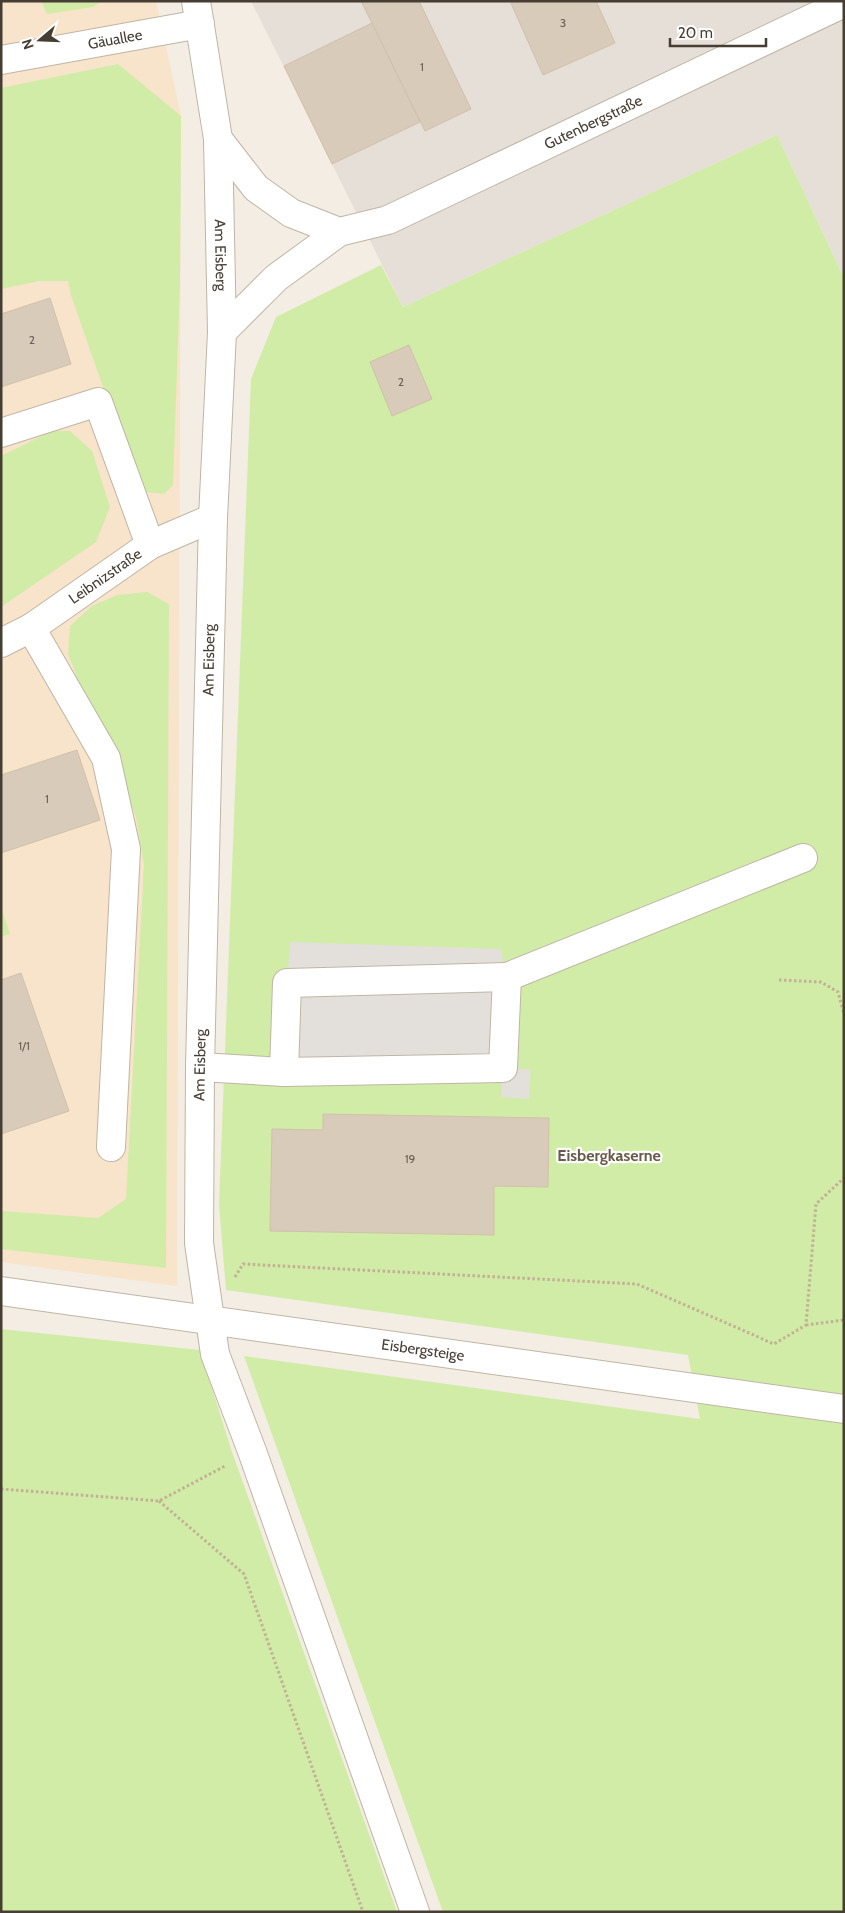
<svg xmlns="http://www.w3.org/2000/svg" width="845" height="1913" font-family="Cabin,sans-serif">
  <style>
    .commercial { fill: #f8e3cb }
    .industrial { fill: #e5dfd8 }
    .green { fill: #d1eca7 }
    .parking { fill: #e3e0dc }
    .building { fill: #d9cbba; stroke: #d1c0aa }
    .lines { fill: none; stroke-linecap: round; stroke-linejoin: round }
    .minor-casing { stroke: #c0b5a5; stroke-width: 30 }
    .path { stroke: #c3b095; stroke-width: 3; stroke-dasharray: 2.5 2.5; stroke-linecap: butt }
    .minor { stroke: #fff; stroke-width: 28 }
    .labels { text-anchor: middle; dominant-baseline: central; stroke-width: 4.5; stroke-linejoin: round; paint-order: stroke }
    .number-label { font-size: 12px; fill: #6b6055 }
    .street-label { font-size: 15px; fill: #463d33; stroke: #fff }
    .neighbourhood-label { font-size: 16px; font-weight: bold; fill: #695b49; stroke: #fff }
  </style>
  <rect width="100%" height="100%" fill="#f3ede3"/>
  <path class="commercial" d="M1,1h155l25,115 -4,1170 -176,-24z"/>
  <path class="industrial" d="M251,1h593v277l-67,-143 -374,172z"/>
  <g class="green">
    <path d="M41,1h61l-9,6 -46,7z"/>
    <path d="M118,64l63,52 -1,167 -7,202 -9,9 -25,-3 -68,-196 -3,-14h-29l-38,8v-201z"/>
    <path d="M777,135l67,143v1634h-401l-199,-556 456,63 -12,-64 -462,-65 -7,-85 32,-826 25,-62 105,-52 22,42z"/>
    <path d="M52,431h18l22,20 18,56 -14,35 -95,65v-151z"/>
    <path d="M147,592l22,12 -3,664 -165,-19v-38l97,7 28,-19 18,-334 -8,-48 -29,-78 -22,-41 -17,-44 2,-28 22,-20 25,-11z"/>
    <path d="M1,907l9,27 -9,3z"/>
    <path d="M1,1329l199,21 32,102 165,460h-396z"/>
  </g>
  <path class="parking" d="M290,942l211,7 5,28 -3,91 28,2 -2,29 -28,-2 2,-29 -219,4 3,-89z"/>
  <g class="building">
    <path d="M361,1h58l52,108 -46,22z"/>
    <path d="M510,1h86l19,42 -72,32z"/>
    <path d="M372,23l48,99 -88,42 -48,-98z"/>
    <path d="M50,298l21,66 -70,23v-73z"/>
    <path d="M409,345l23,54 -40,17 -22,-54z"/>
    <path d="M77,750l23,70 -99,33v-78z"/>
    <path d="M21,973l48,138 -68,23v-154z"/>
    <path d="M323,1114l226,4 -1,69 -54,-1v49l-224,-4 2,-102 51,1z"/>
  </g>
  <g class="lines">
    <g class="minor-casing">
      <g id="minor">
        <path id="s1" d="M196,1l22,138 4,193 -9,186 -13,549 -1,176 16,111 37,97 163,461"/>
        <path id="s2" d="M1,60l199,-36"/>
        <path d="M218,139l38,49 35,25 48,19"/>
        <path id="s3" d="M222,332l54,-54 63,-46 49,-12 456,-217"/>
        <path d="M1,433l97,-31 52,143"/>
        <path d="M31,628l75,130 20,91 -15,298"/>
        <path id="s4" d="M1,643l30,-15 119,-83 63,-27"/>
        <path d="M200,1067l84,5 219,-4 4,-91 296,-119"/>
        <path d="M284,1072l3,-89 220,-6"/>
        <path id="s5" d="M1,1291l843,118"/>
      </g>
    </g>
    <g class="path">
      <path d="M779,980l42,2 17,10 6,22"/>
      <path d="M235,1277l8,-13 394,20 137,60 32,-19 10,-121 28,-26"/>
      <path d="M806,1325l38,-5"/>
      <path d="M1,1489l158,12 66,-35"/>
      <path d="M159,1501l85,73 119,338"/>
    </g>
    <use href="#minor" class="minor"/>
  </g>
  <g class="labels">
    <g class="number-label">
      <text x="563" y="22">3</text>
      <text x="422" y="66">1</text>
      <text x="32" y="339">2</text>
      <text x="401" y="381">2</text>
      <text x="47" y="798">1</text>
      <text x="24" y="1045">1/1</text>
      <text x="410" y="1158">19</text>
    </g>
    <g class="street-label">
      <text stroke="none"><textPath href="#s2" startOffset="116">Gäuallee</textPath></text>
      <text stroke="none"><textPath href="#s3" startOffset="432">Gutenbergstraße</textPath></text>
      <text stroke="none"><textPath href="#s1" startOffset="256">Am Eisberg</textPath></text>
      <text stroke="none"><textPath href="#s4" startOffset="124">Leibnizstraße</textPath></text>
      <text transform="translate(209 660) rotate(-89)">Am Eisberg</text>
      <text transform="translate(200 1065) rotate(-89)">Am Eisberg</text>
      <text stroke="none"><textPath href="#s5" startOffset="426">Eisbergsteige</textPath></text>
    </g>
    <g class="neighbourhood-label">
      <text x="609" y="1155">Eisbergkaserne</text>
    </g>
  </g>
  <rect width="845" height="1913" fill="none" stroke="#463d33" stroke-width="5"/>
  <g transform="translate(40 40) rotate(251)" stroke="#ffffff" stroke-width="4" paint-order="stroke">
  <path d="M0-4L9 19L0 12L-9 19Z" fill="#463d33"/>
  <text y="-8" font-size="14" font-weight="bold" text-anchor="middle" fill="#463d33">N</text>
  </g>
  <path d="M670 38v8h96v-8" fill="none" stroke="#463d33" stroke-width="2.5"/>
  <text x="678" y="38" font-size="15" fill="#463d33" stroke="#ffffff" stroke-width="4" paint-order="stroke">20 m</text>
</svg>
